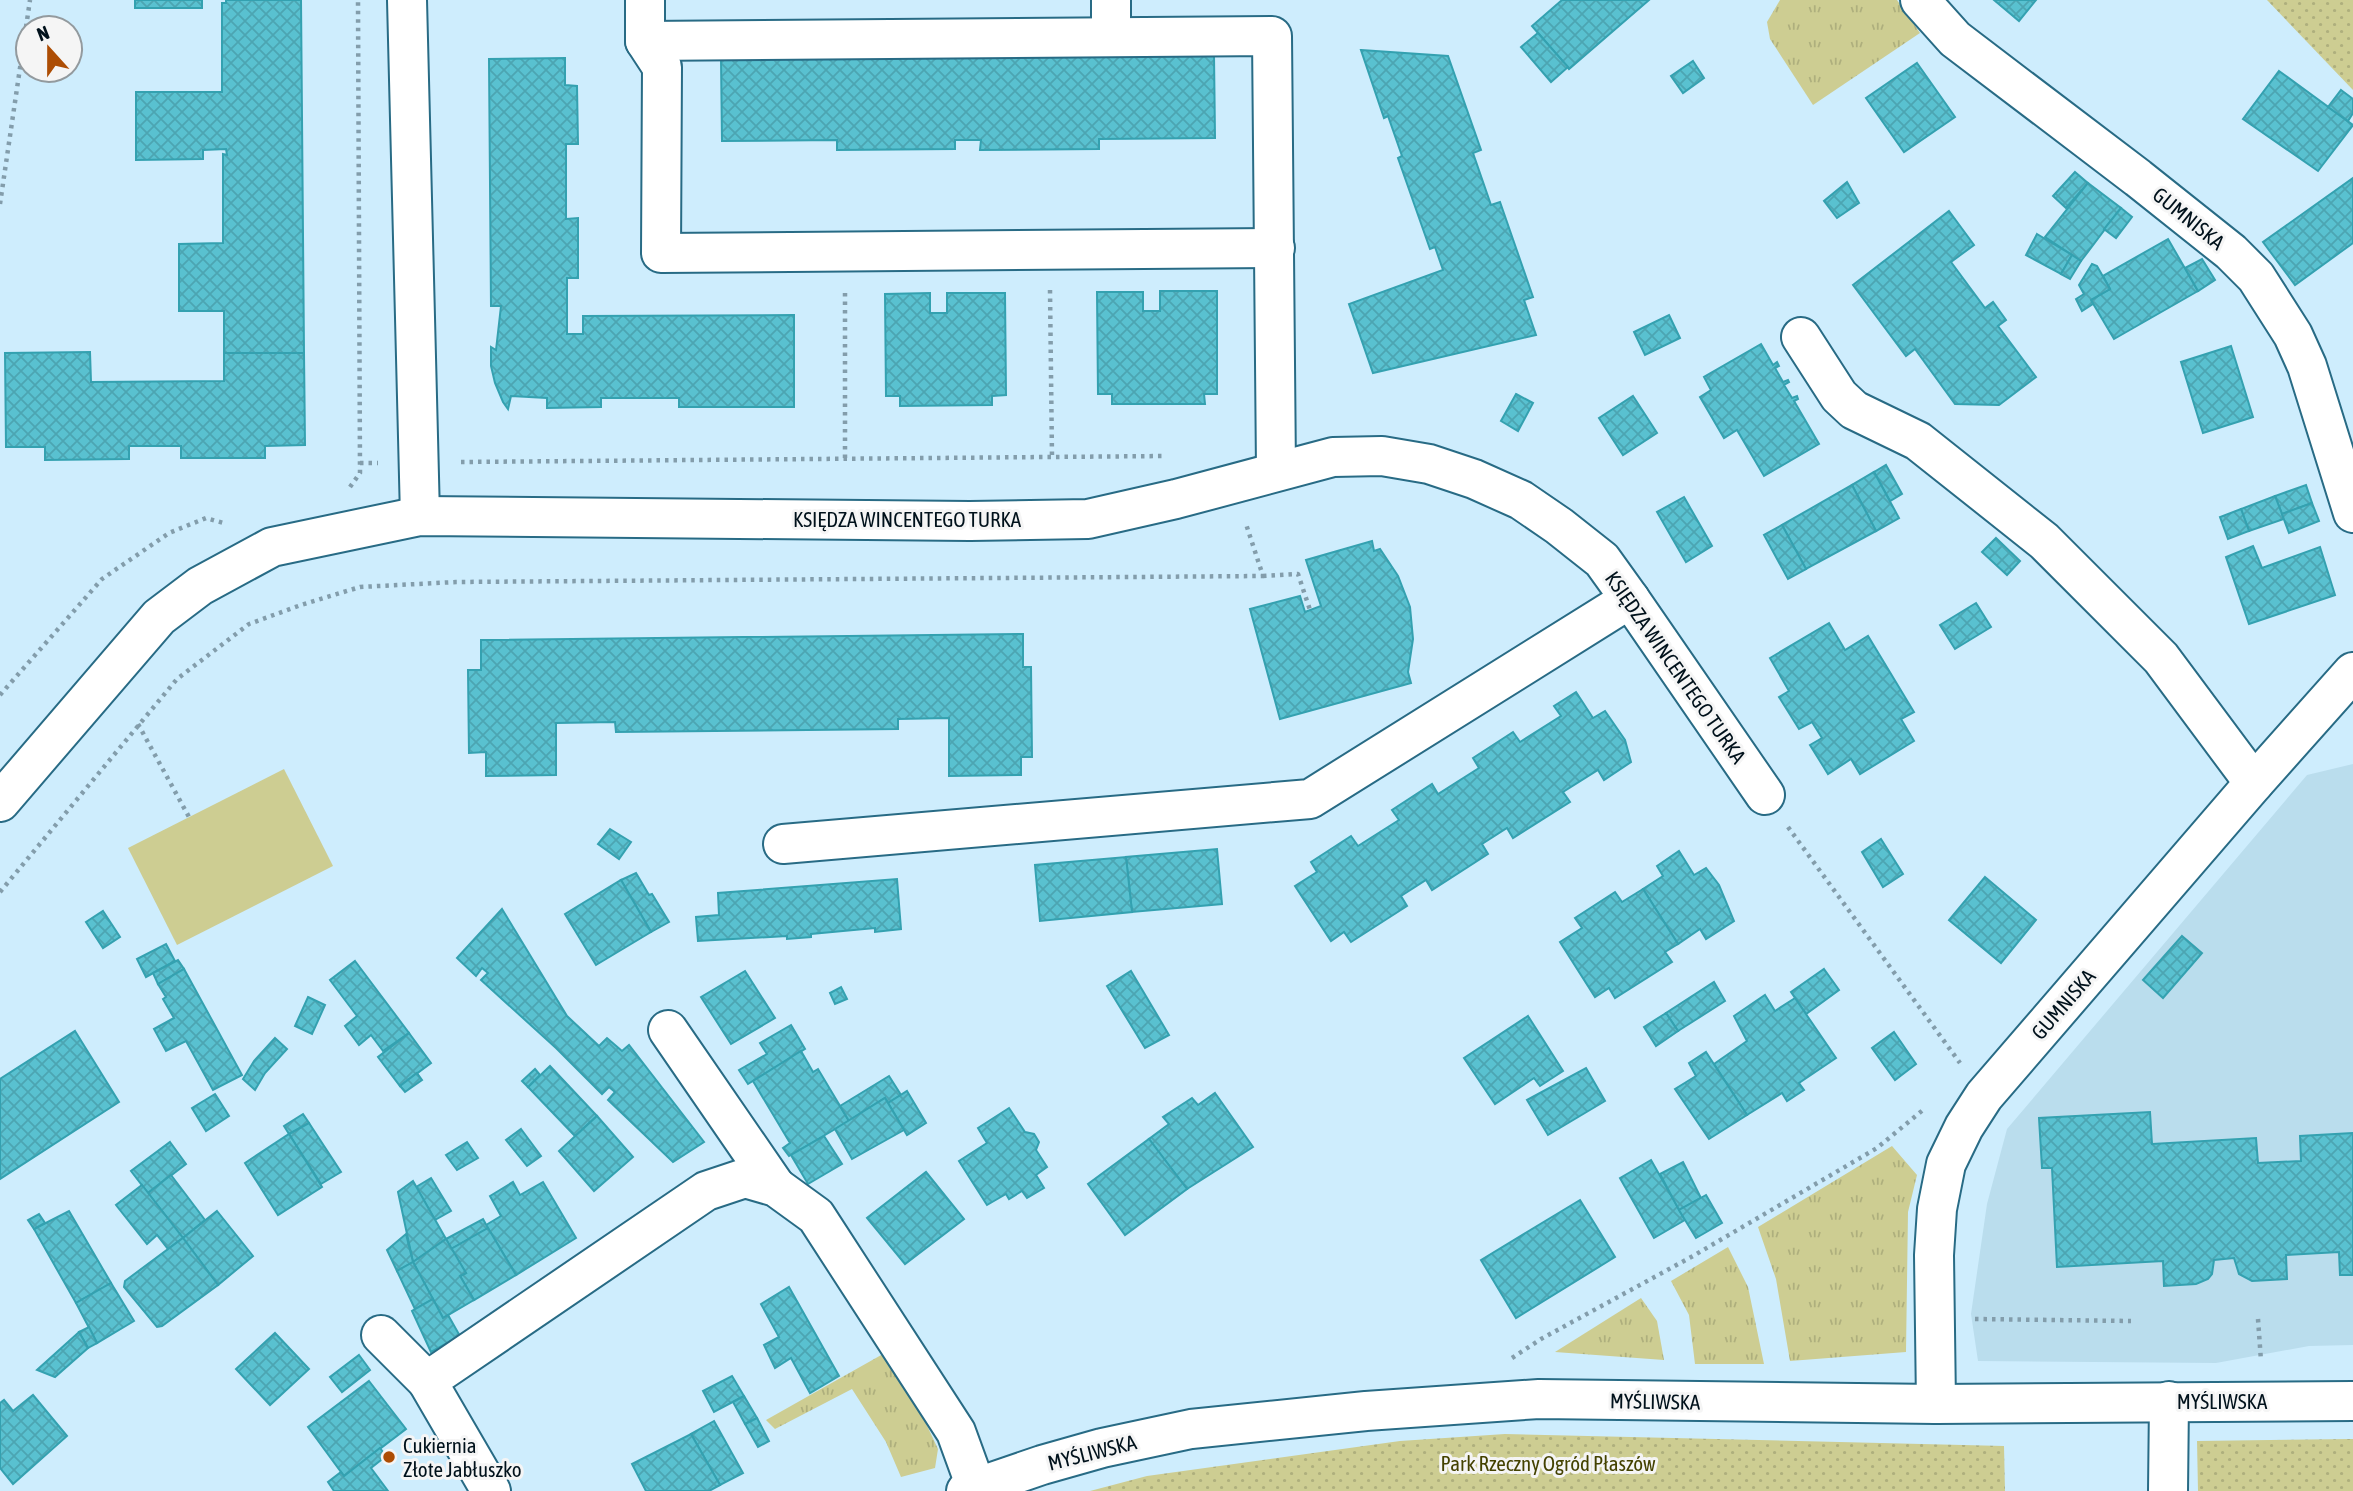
<svg xmlns="http://www.w3.org/2000/svg" width="2353" height="1491" font-family="'Asap Condensed',sans-serif">
  <style>
    .built { fill: #badded }
    .grass { fill: url(#grass-tufts) }
    .park { fill: url(#park-dots) }
    .garden { fill: #cdcd92 }
    .building { fill: url(#building-cross-hatch); stroke: #34a1b0; stroke-width: 2 }
    .lines { fill: none; stroke-linecap: round; stroke-linejoin: round }
    .minor-casing { stroke: #286b85; stroke-width: 42 }
    .path { stroke: #839dab; stroke-width: 4.5; stroke-dasharray: 3.5 5; stroke-linecap: butt }
    .minor { stroke: #fff; stroke-width: 38 }
    .poi-dot { fill: #ad4d04; stroke: #f5f5f5; stroke-width: 2.5 }
    .labels { text-anchor: middle; dominant-baseline: central; stroke-width: 6; stroke-linejoin: round; paint-order: stroke }
    .street-label { font-size: 21px; fill: #00111b; stroke: #f5f5f5 }
    .poi-label { font-size: 21px; fill: #00111b; stroke: #f5f5f5; text-anchor: start }
    .park-label { font-size: 21px; fill: #444200; stroke: #f5f5f5 }
  </style>
  <defs>
    <pattern id="grass-tufts" width="24" height="20" patternUnits="userSpaceOnUse" patternTransform="scale(1.75)"><rect width="24" height="20" fill="#cdcd92"/><path d="M3 7l-1-3M5 7V3M7 7l1-3M15 17l-1-3M17 17v-4M19 17l1-3" fill="none" stroke="#aeaf7d"/></pattern>
    <pattern id="park-dots" width="8" height="8" patternUnits="userSpaceOnUse" patternTransform="scale(1.75)"><rect width="8" height="8" fill="#cdcd92"/><path d="M2 2h.1M6 6h.1" fill="none" stroke="#aeaf7d" stroke-width="1.8" stroke-linecap="round"/></pattern>
    <pattern id="building-cross-hatch" width="8" height="8" patternUnits="userSpaceOnUse" patternTransform="scale(1.75)"><rect width="8" height="8" fill="#59c1d0"/><path d="M0 0l8 8M0 8l8-8" fill="none" stroke="#4ca5b2"/></pattern>
  </defs>
  <rect width="100%" height="100%" fill="#ceedfd"/>
  <path class="built" d="M2353,764v581l-44,1 -93,17 -238,-2 -7,-47 16,-110 20,-75 300,-354z"/>
  <g class="grass">
    <path d="M1780,0h117l23,33 -107,72 -43,-66 -3,-17z"/>
    <path d="M1892,1146l25,29 -9,37 -2,140 -116,9 -14,-82 -18,-52z"/>
    <path d="M1728,1247l20,40 16,77h-69l-6,-49 -18,-34z"/>
    <path d="M1641,1298l16,23 7,39 -109,-8z"/>
    <path d="M883,1354l39,61 16,34 -3,19 -34,9 -15,-35 -34,-53 -77,40 -9,-9z"/>
  </g>
  <g class="park">
    <path d="M2267,0h86v90z"/>
    <path d="M1505,1434l499,12 1,45h-915l57,-15 253,-35z"/>
    <path d="M2353,1439v52h-155l-1,-50z"/>
  </g>
  <path class="garden" d="M284,769l49,97 -156,79 -49,-97z"/>
  <g class="building">
    <rect x="135" y="0" width="67" height="8"/>
    <path d="M226,0h75l3,353h-80v-42h-45v-67l44,-1v-89l4,1 -1,-6 -23,1v9l-67,1v-68h86v-89h4z"/>
    <path d="M1562,0h87l-80,69 -37,-43z"/>
    <path d="M1994,0h42l-17,21z"/>
    <path d="M1538,33l30,34 -17,15 -30,-35z"/>
    <path d="M1361,50l87,6 33,94 -8,3 18,52 9,-3 33,95 -9,3 12,35 -163,38 -24,-69 94,-34 -8,-23 -5,2 -32,-91 4,-2 -14,-40 -4,2z"/>
    <path d="M1214,55l1,83 -116,1v10l-119,1 1,-10h-26v9l-118,1v-10l-115,1 -1,-82z"/>
    <path d="M565,58v27l12,1 1,58h-12v75l12,-1v60h-11v56h16v-18l211,-1v92h-115v-9h-78v9l-54,1v-10l-36,-2 -3,13 -5,-7 -8,-19 -4,-17v-19l5,3 5,-44h-10l-2,-247z"/>
    <path d="M1693,61l11,17 -21,15 -12,-17z"/>
    <path d="M1917,63l38,54 -51,35 -38,-54z"/>
    <path d="M2279,71l74,54 -35,46 -75,-52z"/>
    <path d="M2341,90l12,9v14l-5,8 -20,-14z"/>
    <path d="M2075,172l13,11 -22,25 -13,-12z"/>
    <path d="M2353,178v65l-58,42 -32,-43z"/>
    <path d="M1847,182l12,21 -22,15 -13,-17z"/>
    <path d="M2088,183l33,25 -40,53 -36,-24z"/>
    <path d="M2121,208l11,9 -16,21 -12,-9z"/>
    <path d="M1949,211l25,34 -23,17 34,46 8,-6 13,18 -8,6 38,51 -37,28 -44,-1 -40,-55 -9,7 -53,-71z"/>
    <path d="M2037,234l35,21 -11,19 -35,-19z"/>
    <path d="M2168,239l30,52 -84,48 -23,-39 19,-11 -7,-13z"/>
    <path d="M2072,255l9,6 -11,18 -9,-5z"/>
    <path d="M2202,259l13,21 -17,11 -13,-23z"/>
    <path d="M2092,264l5,2 13,23 -19,11 2,4 -11,7 -6,-12 8,-5 -5,-9z"/>
    <path d="M1160,291h57v103h-13l1,10h-93v-10h-14l-1,-102h46v19h17z"/>
    <path d="M930,293v20h17v-20h58l1,102 -14,1v9l-92,1v-10h-14l-1,-102z"/>
    <path d="M1669,315l11,23 -35,17 -11,-23z"/>
    <path d="M1761,344l12,21 4,-3 2,4 -4,2 8,14 5,-2 1,2 -5,3 8,13 5,-2 1,3 -4,2 25,43 -55,32 -27,-46 -13,8 -24,-41 11,-7 -7,-13z"/>
    <path d="M2231,346l22,71 -50,16 -22,-71z"/>
    <path d="M90,352l1,30 133,-1v-28h80l1,92 -40,1v12h-84v-12h-52v13l-84,1v-13h-39l-1,-94z"/>
    <path d="M1516,394l17,9 -15,28 -17,-10z"/>
    <path d="M1633,396l24,37 -34,22 -24,-37z"/>
    <path d="M1886,465l16,29 -12,7 -16,-29z"/>
    <path d="M1874,472l25,46 -23,13 -24,-46z"/>
    <path d="M1852,485l24,46 -70,38 -24,-44z"/>
    <path d="M2306,485l6,18 -30,11 -7,-18z"/>
    <path d="M2275,496l9,23 -35,12 -8,-22z"/>
    <path d="M1684,497l28,49 -26,16 -29,-50z"/>
    <path d="M2312,503l7,18 -30,12 -7,-19z"/>
    <path d="M2241,509l8,22 -21,8 -8,-22z"/>
    <path d="M1782,525l24,44 -18,10 -24,-44z"/>
    <path d="M1996,538l24,23 -13,14 -25,-23z"/>
    <path d="M1372,541l2,10 6,-2 18,27 12,31 3,32 -5,33 3,11 -131,36 -30,-110 50,-13 5,16 16,-6 -15,-46z"/>
    <path d="M2253,546l9,22 58,-21 15,48 -86,29 -23,-67z"/>
    <path d="M1976,603l15,24 -36,22 -15,-24z"/>
    <path d="M1829,623l16,27 23,-14 46,76 -13,7 13,22 -54,33 -9,-15 -23,15 -18,-29 12,-7 -10,-16 -13,7 -20,-32 10,-6 -19,-33z"/>
    <path d="M1023,634v33h8l1,90h-11v18l-72,1v-58l-51,1v10l-282,3 -1,-10 -59,1v52l-70,1v-24l-17,1 -1,-83h13v-30z"/>
    <path d="M1576,692l17,26 12,-7 20,29 6,22 -27,18 -6,-10 -35,22 7,10 -57,36 -6,-10 -25,16 6,10 -56,36 -6,-10 -25,16 6,10 -56,36 -7,-10 -13,9 -36,-55 22,-14 -6,-10 40,-26 7,10 41,-26 -7,-10 40,-26 6,10 41,-26 -6,-10 40,-26 7,10 41,-26 -7,-10z"/>
    <path d="M610,829l21,13 -12,17 -21,-15z"/>
    <path d="M1881,839l22,35 -20,13 -21,-35z"/>
    <path d="M1217,849l5,55 -90,8 -6,-55z"/>
    <path d="M1679,851l15,24 12,-7 13,17 15,36 -28,18 -6,-10 -22,15 -35,-55 20,-13 -6,-10z"/>
    <path d="M1126,857l6,55 -92,9 -5,-56z"/>
    <path d="M636,873l13,22 3,-1 17,28 -18,10 -30,-52z"/>
    <path d="M1985,877l51,43 -35,43 -52,-43z"/>
    <path d="M897,879l4,50 -26,3v-4l-64,6v3l-24,2v-3l-89,5 -2,-24 23,-2 -1,-22z"/>
    <path d="M621,880l30,52 -55,33 -31,-51z"/>
    <path d="M1643,889l35,55 -13,8 7,10 -57,36 -6,-10 -14,9 -35,-55 22,-14 -7,-10 40,-26 7,10z"/>
    <path d="M502,909l65,107 32,30 8,-8 15,13 7,-6 75,97 -31,20 -65,-62 7,-8 -6,-5 -7,7 -46,-46 -75,-68 7,-7 -6,-5 -6,8 -19,-18z"/>
    <path d="M103,911l17,26 -17,11 -17,-26z"/>
    <path d="M2182,936l20,17 -39,45 -20,-18z"/>
    <path d="M166,944l9,17 -29,16 -9,-18z"/>
    <path d="M178,960l6,9 -26,15 -5,-11z"/>
    <path d="M355,961l54,72 -26,18 -12,-16 -12,10 -14,-19 12,-10 -27,-36z"/>
    <path d="M184,969l58,106 -29,15 -27,-49 -20,10 -12,-22 20,-11 -11,-19 3,-2 -8,-13z"/>
    <path d="M1824,969l15,21 -33,24 -15,-22z"/>
    <path d="M745,971l30,47 -44,26 -30,-47z"/>
    <path d="M1131,971l38,64 -24,13 -38,-62z"/>
    <path d="M1714,982l11,19 -47,30 -12,-18z"/>
    <path d="M841,987l6,12 -12,5 -5,-11z"/>
    <path d="M1765,995l10,16 20,-13 41,60 -37,25 5,7 -17,11 -5,-8 -35,22 -33,-51 33,-23 -13,-25z"/>
    <path d="M308,997l17,8 -13,29 -17,-8z"/>
    <path d="M1666,1013l12,18 -22,15 -12,-19z"/>
    <path d="M1528,1016l35,55 -23,15 -6,-8 -39,26 -31,-46z"/>
    <path d="M791,1025l14,24 -57,35 -9,-14 28,-16 -7,-11z"/>
    <path d="M75,1031l44,71 -119,77v-100z"/>
    <path d="M1894,1032l22,32 -21,16 -23,-32z"/>
    <path d="M409,1033l22,30 -31,23 -22,-29z"/>
    <path d="M275,1038l12,11 -22,24 -10,17 -12,-11 11,-18z"/>
    <path d="M801,1051l12,21 5,-3 31,52 -60,35 -6,-8 7,-5 -37,-62z"/>
    <path d="M1706,1052l41,63 -38,24 -34,-50 21,-13 -7,-13z"/>
    <path d="M550,1066l47,50 -22,20 -47,-49z"/>
    <path d="M1586,1068l19,33 -57,34 -21,-35z"/>
    <path d="M535,1069l5,6 -12,12 -6,-6z"/>
    <path d="M417,1073l5,7 -17,12 -5,-6z"/>
    <path d="M889,1076l12,19 -13,8 -3,-5 -36,23 -9,-15z"/>
    <path d="M907,1091l19,32 -19,12 -19,-32z"/>
    <path d="M1215,1093l38,54 -66,42 -38,-50 20,-15 -6,-7 29,-19 6,7z"/>
    <path d="M215,1094l14,22 -23,15 -14,-23z"/>
    <path d="M885,1098l19,32 -52,29 -17,-30z"/>
    <path d="M1009,1108l16,24 9,2 5,8 -3,8 11,17 -11,8 8,13 -17,10 -5,-7 -13,8 -3,-5 -19,11 -28,-44 28,-18 -9,-15z"/>
    <path d="M2150,1112l2,32 104,-6 2,25 43,-2 -1,-25 53,-3v142h-13l-1,-23 -53,3 1,24 -35,2 -13,-7 -5,-16 -20,2 -2,14 -4,5 -12,5 -32,2 -1,-25 -106,6 -5,-99h-10l-3,-50z"/>
    <path d="M303,1114l6,9 -20,11 -5,-8z"/>
    <path d="M597,1116l36,41 -39,34 -35,-40z"/>
    <path d="M309,1123l32,49 -20,12 -32,-50z"/>
    <path d="M521,1129l20,27 -14,10 -21,-26z"/>
    <path d="M289,1134l33,53 -44,28 -33,-52z"/>
    <path d="M824,1136l18,28 -34,20 -17,-29z"/>
    <path d="M1149,1139l38,50 -62,46 -37,-51z"/>
    <path d="M170,1142l16,22 -38,29 -17,-22z"/>
    <path d="M467,1142l11,16 -21,12 -11,-15z"/>
    <path d="M1651,1160l34,60 -31,18 -34,-60z"/>
    <path d="M1683,1162l18,36 -22,12 -19,-36z"/>
    <path d="M926,1172l38,47 -59,45 -38,-46z"/>
    <path d="M171,1175l34,45 -22,18 -35,-45z"/>
    <path d="M431,1178l20,33 -16,9 -19,-33z"/>
    <path d="M413,1181l33,58 -33,23 -15,-70z"/>
    <path d="M513,1182l7,13 23,-13 33,56 -60,37 -30,-50 15,-9 -11,-20z"/>
    <path d="M142,1185l41,53 -15,11 -11,-14 -10,9 -31,-39z"/>
    <path d="M1706,1195l16,28 -26,15 -17,-28z"/>
    <path d="M1580,1200l35,57 -99,61 -35,-58z"/>
    <path d="M69,1211l42,72 -35,20 -42,-74z"/>
    <path d="M217,1211l36,45 -35,29 -35,-47z"/>
    <path d="M39,1214l6,9 -11,6 -6,-9z"/>
    <path d="M483,1219l5,9 -37,21 -5,-10z"/>
    <path d="M488,1228l28,47 -42,25 -14,-24 6,-3 -15,-24z"/>
    <path d="M406,1234l7,28 -16,9 -10,-21z"/>
    <path d="M183,1238l35,47 -56,41 -5,1 -33,-40 1,-6z"/>
    <path d="M446,1239l20,34 -6,3 14,24 -31,18 -30,-56z"/>
    <path d="M413,1262l20,37 -18,10 -18,-38z"/>
    <path d="M111,1283l23,38 -37,22 -21,-40z"/>
    <path d="M789,1287l50,89 -29,17 -19,-35 -16,10 -11,-23 15,-8 -18,-33z"/>
    <path d="M433,1299l10,19 5,-3 12,21 -29,16 -19,-41z"/>
    <path d="M89,1327l8,16 -9,5 -9,-16z"/>
    <path d="M79,1332l9,16 -33,29 -18,-7z"/>
    <path d="M275,1333l34,36 -39,36 -34,-36z"/>
    <path d="M359,1355l11,15 -28,22 -12,-15z"/>
    <path d="M732,1376l12,20 -30,16 -11,-21z"/>
    <path d="M369,1381l37,48 -62,47 -36,-49z"/>
    <path d="M33,1395l34,41 -54,48 -13,-16v-65l4,-3 9,11z"/>
    <path d="M744,1396l13,22 -12,6 -12,-22z"/>
    <path d="M757,1418l12,23 -11,6 -13,-23z"/>
    <path d="M714,1421l29,52 -23,12 -29,-51z"/>
    <path d="M691,1434l29,51 -11,6h-63l-14,-27z"/>
    <path d="M380,1448l6,8 -15,12 17,23h-54l-6,-9 13,-10 3,4z"/>
  </g>
  <g class="lines">
    <g class="minor-casing">
      <g id="minor">
        <path d="M407,0l13,516"/>
        <path d="M645,0v41l17,26 -1,186 614,-5"/>
        <path d="M1111,0v37"/>
        <path d="M1920,0l35,39 183,139 93,74 25,25 37,58 14,31 46,147"/>
        <path d="M645,41l627,-5 4,435"/>
        <path d="M1801,337l38,59 15,14 64,31 126,100 117,117 93,125"/>
        <path d="M0,802l159,-185 41,-31 72,-39 148,-31 550,5 118,-2 88,-20 157,-42 49,-1 47,8 45,15 47,21 38,26 43,34 28,39 135,196"/>
        <path d="M783,844l527,-45 320,-200"/>
        <path d="M668,1030l108,157"/>
        <path d="M381,1335l46,46"/>
        <path d="M1936,1404l-2,-149 3,-46 9,-45 18,-37 20,-31 270,-313 99,-111"/>
        <path d="M491,1491l-64,-110 279,-190 39,-13 31,9 40,29 140,216 20,55"/>
        <path d="M966,1491l76,-26 60,-17 89,-19 175,-18 173,-12 397,5 417,-3"/>
        <path d="M2168,1491l1,-90"/>
      </g>
    </g>
    <g class="path">
      <path d="M0,204l30,-204"/>
      <path d="M1050,290l2,167"/>
      <path d="M845,458v-167"/>
      <path d="M461,462l705,-6"/>
      <path d="M360,463h18"/>
      <path d="M350,487l10,-14 -2,-473"/>
      <path d="M1263,576l35,-2 12,36"/>
      <path d="M0,695l102,-116 67,-46 37,-15 21,6"/>
      <path d="M138,724l51,93"/>
      <path d="M1788,827l172,236"/>
      <path d="M0,892l177,-213 72,-55 52,-19 59,-18 96,-5 807,-6 -17,-52"/>
      <path d="M1975,1319l156,2"/>
      <path d="M2258,1319l3,42"/>
      <path d="M1512,1358l29,-19 152,-83 184,-108 46,-38"/>
    </g>
    <use href="#minor" class="minor"/>
  </g>
  <circle class="poi-dot" cx="389" cy="1457" r="7"/>
  <g class="labels">
    <g class="street-label">
      <text transform="translate(2189 218) rotate(39)">GUMNISKA</text>
      <text x="907" y="519">KSIĘDZA WINCENTEGO TURKA</text>
      <text transform="translate(1676 667) rotate(55)">KSIĘDZA WINCENTEGO TURKA</text>
      <text transform="translate(2063 1004) rotate(-49)">GUMNISKA</text>
      <text transform="translate(1655 1401) rotate(1)">MYŚLIWSKA</text>
      <text x="2222" y="1401">MYŚLIWSKA</text>
      <text transform="translate(1092 1452) rotate(-14)">MYŚLIWSKA</text>
    </g>
    <g class="poi-label">
      <text x="403" y="1445">Cukiernia<tspan x="403" dy="24">Złote Jabłuszko</tspan></text>
    </g>
    <g class="park-label">
      <text x="1548" y="1463">Park Rzeczny Ogród Płaszów</text>
    </g>
  </g>
  <g transform="translate(49 49) rotate(339)"><circle r="33" fill="#f5f5f5" stroke="#939a9e" stroke-width="2"/>
  <path d="M0-5L12 26L0 18L-12 26Z" fill="#ad4d04"/>
  <text y="-10" font-size="19" font-weight="bold" text-anchor="middle" fill="#00111b">N</text>
  </g>
</svg>
